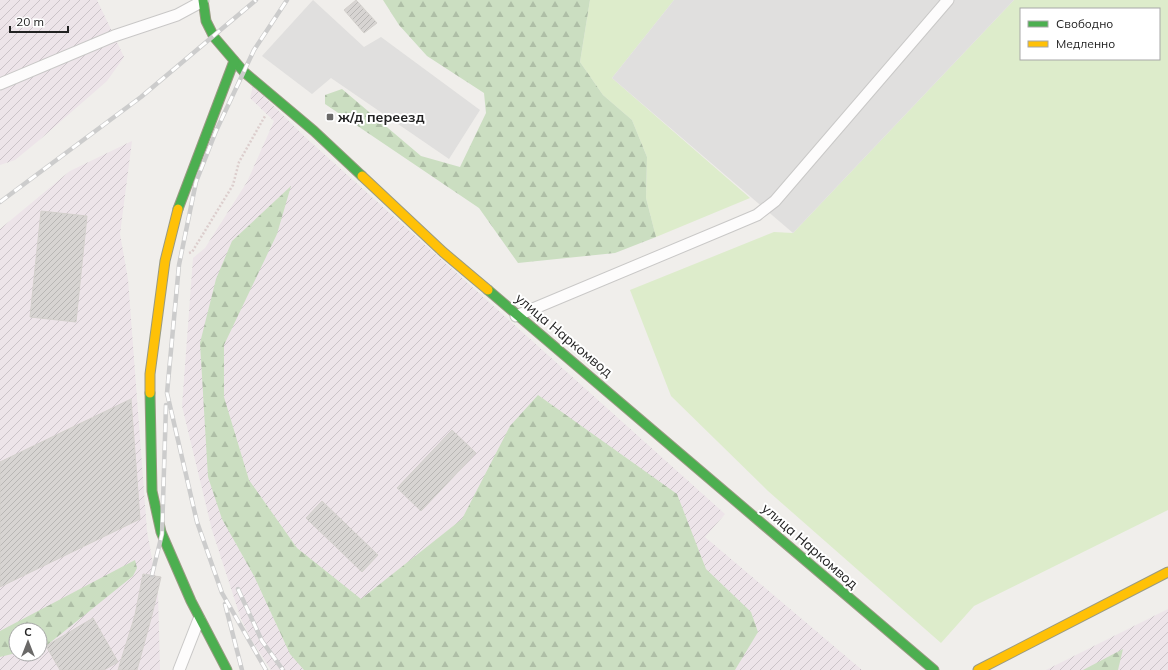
<svg xmlns="http://www.w3.org/2000/svg" width="1168" height="670" font-family="Mulish,sans-serif">
  <style>
    .industrial { fill: url(#industrial-furrows); fill-rule: evenodd }
    .grass { fill: #ddeccb; fill-rule: evenodd }
    .forest { fill: url(#forest-firs) }
    .parking { fill: #e0dfde }
    .building { fill: url(#building-hatch); stroke: #d3d0cc }
    .lines { fill: none; stroke-linecap: round; stroke-linejoin: round }
    .lane-casing { stroke: #c9c8c7; stroke-width: 13 }
    .fast-casing { stroke: #999a82; stroke-width: 11 }
    .slow-casing { stroke: #999a82; stroke-width: 11 }
    .path { stroke: #dccecd; stroke-width: 2.5; stroke-dasharray: 2 2; stroke-linecap: butt }
    .lane { stroke: #fdfcfc; stroke-width: 11 }
    .fast { stroke: #4caf50; stroke-width: 9 }
    .slow { stroke: #ffc107; stroke-width: 9 }
    .rail-casing { stroke: #ccc; stroke-width: 4.5 }
    .rail { stroke: #fff; stroke-width: 3; stroke-dasharray: 9; stroke-linecap: butt }
    .poi-dot { fill: #6a6968; stroke: #fff; stroke-width: 1.5 }
    .labels { text-anchor: middle; dominant-baseline: central; stroke-width: 4; stroke-linejoin: round; paint-order: stroke }
    .poi-label { font-size: 14px; font-weight: bold; fill: #222; stroke: #fff; text-anchor: start }
    .street-label { font-size: 14px; fill: #222; stroke: #fff }
  </style>
  <defs>
    <pattern id="industrial-furrows" width="10" height="10" patternUnits="userSpaceOnUse"><rect width="10" height="10" fill="#ede4e9"/><path d="M-1 1l2-2M0 10L10 0M9 11l2-2" fill="none" stroke="#cbc3c8"/></pattern>
    <pattern id="forest-firs" width="22" height="20" patternUnits="userSpaceOnUse"><rect width="22" height="20" fill="#cbdec1"/><path d="M5 1l3.5 6h-7zM16 11l3.5 6h-7z" fill="#aebea6"/></pattern>
    <pattern id="building-hatch" width="6" height="6" patternUnits="userSpaceOnUse"><rect width="6" height="6" fill="#d7d4d2"/><path d="M-1 1l2-2M0 6l6-6M5 7l2-2" fill="none" stroke="#b8b6b4"/></pattern>
  </defs>
  <rect width="100%" height="100%" fill="#f0eeeb"/>
  <g class="industrial">
    <path d="M0,0h97l27,57 -17,24 -70,61 -22,18 -15,5z"/>
    <path d="M253,86l52,51 420,377 -20,23 157,133h-591l-19,-29 -11,-22 -29,-89 -30,-124 11,-148 12,-10 42,-66 27,-61 -24,-23z"/>
    <path d="M132,141l-12,93 8,45 19,252 11,61 2,78h-160v-441l70,-58zM16,630h24v24h-24z"/>
    <path d="M1168,609v61h-122z"/>
  </g>
  <g class="grass">
    <path d="M590,0h84l-62,78 138,120 -94,39 -10,-39 1,-41 -15,-37 -29,-25 -23,-33z"/>
    <path d="M1014,0h154v510l-194,96 -33,37 -173,-152 -97,-95 -41,-106 144,-58 19,1zM1021,9h138v50h-138z"/>
  </g>
  <g class="forest">
    <path d="M383,0h207l-10,62 23,33 29,25 15,37 -1,41 10,39 -41,16 -97,10 -39,-55 -154,-104v-9l17,-6 79,67 39,11 26,-54 -2,-20 -57,-37 -28,-31z"/>
    <path d="M291,186l-14,48 -53,111v52l25,83 48,68 64,51 101,-80 48,-93 28,-31 139,99 29,75 45,43 7,20 -23,38h-431l-14,-16 -36,-78 -32,-57 -14,-42 -8,-134 16,-64 16,-38z"/>
    <path d="M135,560l2,8 -4,8 -87,70 -6,1v-17h-24v23l-16,4v-26z"/>
    <path d="M1123,649l-5,21h-35z"/>
  </g>
  <g class="parking">
    <path d="M313,0l51,47 17,-10 99,73 -31,49 -118,-81 -19,16 -50,-38z"/>
    <path d="M674,0h340l-221,233 -181,-155z"/>
  </g>
  <g class="building">
    <path d="M356,0l21,23 -13,10 -20,-23z"/>
    <path d="M41,211l46,5 -11,106 -46,-5z"/>
    <path d="M131,399l9,120 -140,68v-125z"/>
    <path d="M452,430l24,23 -55,58 -24,-23z"/>
    <path d="M322,501l56,54 -16,17 -56,-54z"/>
    <path d="M143,574l18,3 -9,38 -15,55h-19l17,-55z"/>
    <path d="M93,618l25,44 -14,8h-44l-14,-24z"/>
  </g>
  <g class="lines">
    <g class="lane-casing">
      <g id="lane">
        <path d="M0,84l114,-48 63,-21 26,-14"/>
        <path d="M516,316l215,-90 26,-11 18,-14 173,-201"/>
        <path d="M179,670l20,-51"/>
      </g>
    </g>
    <g class="fast-casing">
      <g id="fast">
        <path d="M203,0l3,21 8,16 30,35 70,59 48,45"/>
        <path d="M178,209l56,-148"/>
        <path d="M488,290l446,380"/>
        <path d="M150,393l2,98 9,41 30,69 36,69"/>
      </g>
    </g>
    <g class="slow-casing">
      <g id="slow">
        <path d="M362,176l81,76 45,38"/>
        <path d="M150,393v-19l15,-113 13,-52"/>
        <path d="M978,670l190,-98"/>
      </g>
    </g>
    <path class="path" d="M189,253l3,-1 41,-67 6,-23 26,-46"/>
    <use href="#lane" class="lane"/>
    <use href="#fast" class="fast"/>
    <use href="#slow" class="slow"/>
    <g class="rail-casing">
      <g id="rail">
        <path d="M0,202l141,-105 115,-97"/>
        <path d="M152,575l10,-41 4,-129"/>
        <path d="M238,589l24,52 21,29"/>
        <path d="M225,604l17,66"/>
        <path d="M266,670l-44,-77 -25,-71 -30,-129 12,-128 17,-83 20,-51 38,-81 33,-50"/>
      </g>
    </g>
    <use href="#rail" class="rail"/>
  </g>
  <rect class="poi-dot" x="326" y="113" width="8" height="8" rx="2"/>
  <g class="labels">
    <g class="poi-label">
      <text x="338" y="117">ж/д переезд</text>
    </g>
    <g class="street-label">
      <text transform="translate(564 335) rotate(40)">улица Наркомвод</text>
      <text transform="translate(810 546) rotate(41)">улица Наркомвод</text>
    </g>
  </g>
  <rect x="1020" y="8" width="140" height="52" fill="#ffffff" stroke="#a7a7a7"/>
  <rect x="1028" y="21" width="20" height="6" fill="#4caf50" stroke="#a7a7a7"/>
  <text x="1056" y="28" font-size="12" fill="#222222">Свободно</text>
  <rect x="1028" y="41" width="20" height="6" fill="#ffc107" stroke="#a7a7a7"/>
  <text x="1056" y="48" font-size="12" fill="#222222">Медленно</text>
  <g transform="translate(28 642)"><circle r="19" fill="#ffffff" stroke="#a7a7a7"/>
  <path d="M0-3L7 15L0 10L-7 15Z" fill="#6a6968"/>
  <text y="-6" font-size="11" font-weight="bold" text-anchor="middle" fill="#222222">С</text>
  </g>
  <path d="M10 26v6h58v-6" fill="none" stroke="#222222" stroke-width="2"/>
  <text x="16" y="26" font-size="12" fill="#222222" stroke="#ffffff" stroke-width="3" paint-order="stroke">20 m</text>
</svg>
